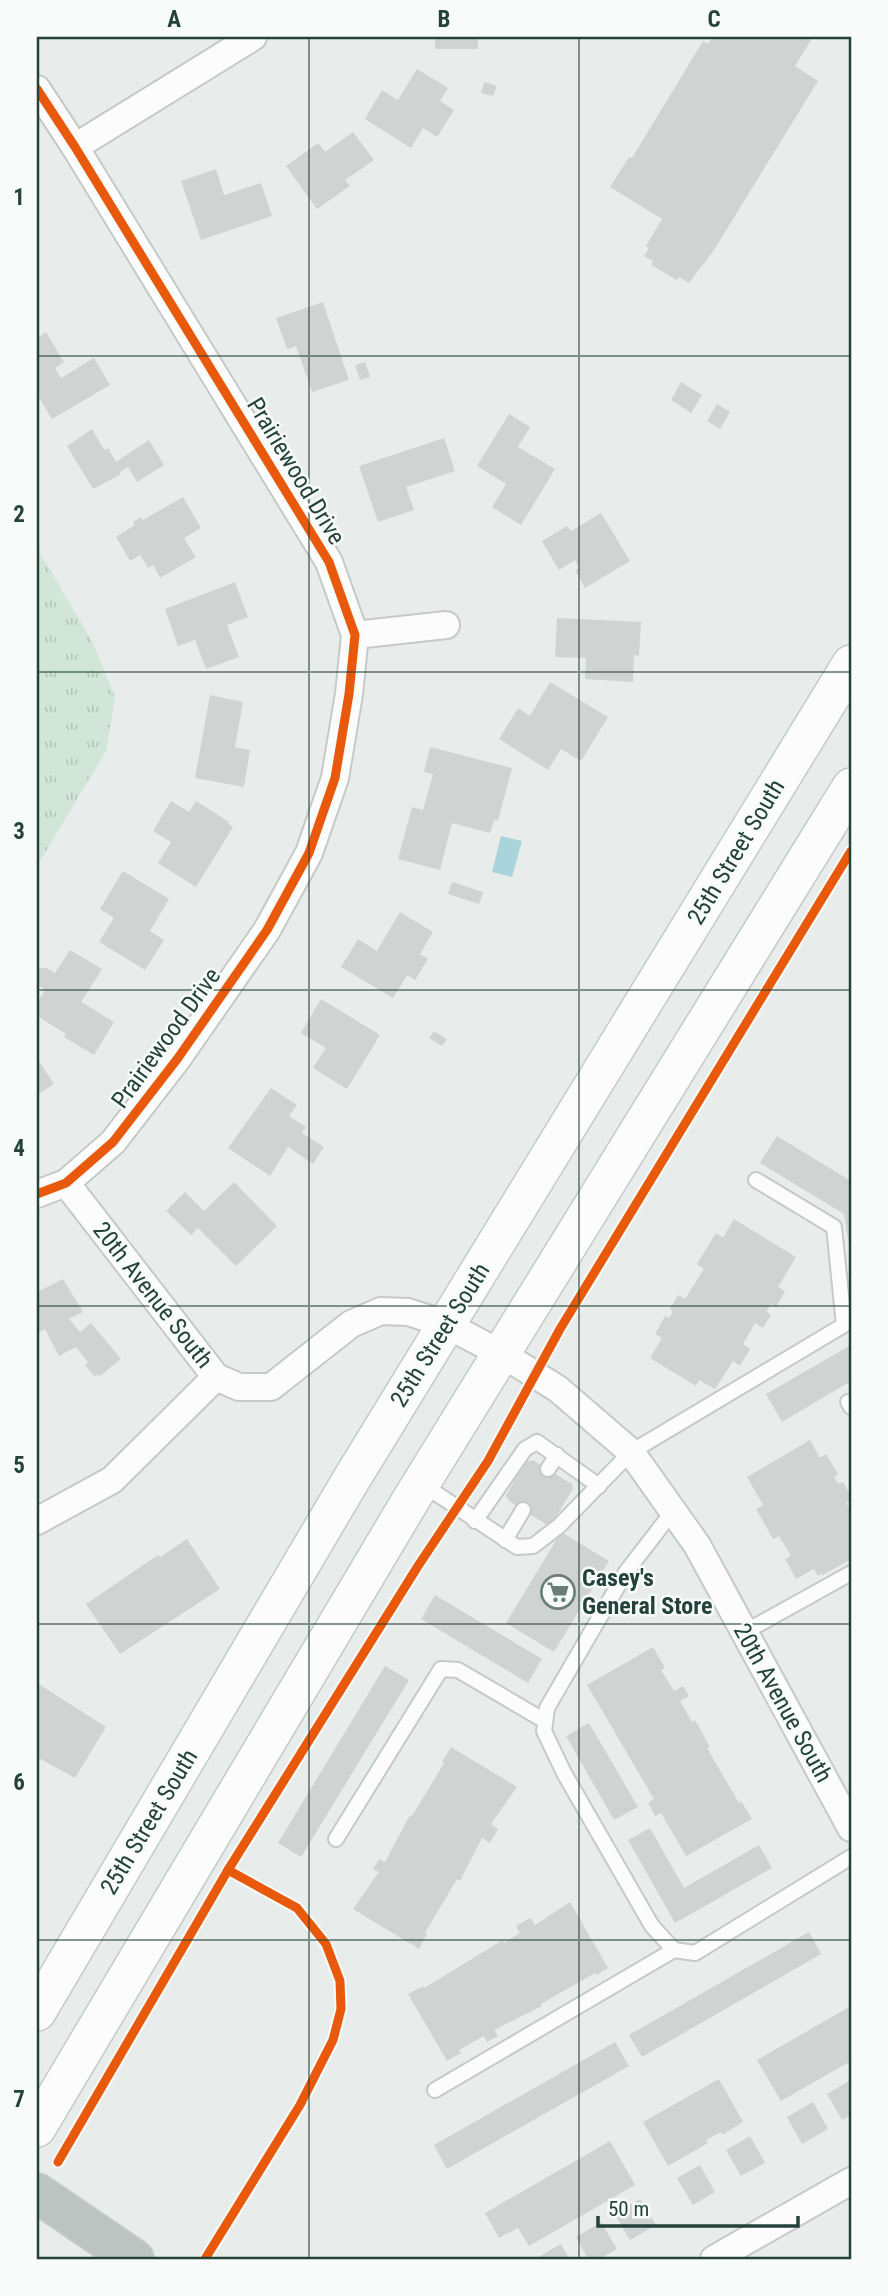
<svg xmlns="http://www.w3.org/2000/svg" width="888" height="2296" font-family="'Roboto Condensed',sans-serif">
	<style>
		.grass { fill: url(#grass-tufts) }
		.water { fill: #a9d4db }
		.building { fill: #cfd4d2 }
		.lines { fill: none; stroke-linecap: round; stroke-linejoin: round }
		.service-casing { stroke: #c5cac8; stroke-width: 18 }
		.minor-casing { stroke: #c5cac8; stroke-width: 30 }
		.secondary-casing { stroke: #c3cbc8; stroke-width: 40 }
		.motorway-casing { stroke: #c3ccc9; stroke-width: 42 }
		.service { stroke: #fcfcfc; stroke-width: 14 }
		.minor { stroke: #fcfcfc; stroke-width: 26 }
		.secondary { stroke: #fcfcfc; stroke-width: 37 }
		.motorway { stroke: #bcc4c2; stroke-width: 38 }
		.cycleway-casing { stroke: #f7fbf9; stroke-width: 13 }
		.cycleway { stroke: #e8590c; stroke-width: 9 }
		.grid { fill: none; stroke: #24423a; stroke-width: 2; stroke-opacity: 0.55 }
		.labels { text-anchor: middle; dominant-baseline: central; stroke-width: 5; stroke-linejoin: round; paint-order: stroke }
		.street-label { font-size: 24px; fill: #24423a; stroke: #f7fbf9 }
		.poi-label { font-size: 24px; font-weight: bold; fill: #24423a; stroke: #f7fbf9; text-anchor: start }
		.neatline { fill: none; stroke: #24423a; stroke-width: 2.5 }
		.grid-label { font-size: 23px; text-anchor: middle; font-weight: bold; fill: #24423a }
	</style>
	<defs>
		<pattern id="grass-tufts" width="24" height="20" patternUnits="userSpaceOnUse" patternTransform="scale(1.75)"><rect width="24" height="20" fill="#d1e6d8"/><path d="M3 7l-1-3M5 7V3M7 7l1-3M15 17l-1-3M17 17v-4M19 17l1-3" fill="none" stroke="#b3c6ba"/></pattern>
	</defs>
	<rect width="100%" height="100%" fill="#e8edeb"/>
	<path class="grass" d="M 37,548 L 91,639 L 115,696 L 106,751 L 37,866 Z"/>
	<path class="water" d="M 501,836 L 522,841 L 512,877 L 492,872 Z"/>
	<g class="building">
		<rect x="435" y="37" width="43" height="12"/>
		<path d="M 712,37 L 805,37 L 811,40 L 795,66 L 818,81 L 714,250 L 689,283 L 679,277 L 677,280 L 651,265 L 653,261 L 644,256 L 649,248 L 646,246 L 662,219 L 610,187 L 629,157 L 632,158 L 703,41 L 708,44 Z"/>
		<path d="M 417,69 L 448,88 L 440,101 L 454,110 L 437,137 L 423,128 L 411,148 L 365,119 L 382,90 L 398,100 Z"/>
		<path d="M 484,82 L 497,86 L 493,96 L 481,93 Z"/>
		<path d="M 353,132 L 374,160 L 345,180 L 350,186 L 317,209 L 286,166 L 318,143 L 325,152 Z"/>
		<path d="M 216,169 L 224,195 L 261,183 L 272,216 L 201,240 L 181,181 Z"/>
		<path d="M 323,302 L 349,380 L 312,392 L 296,346 L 287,349 L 276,318 Z"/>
		<path d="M 46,332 L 64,362 L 55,368 L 61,378 L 94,358 L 110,385 L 52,419 L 37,394 L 37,338 Z"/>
		<path d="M 365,362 L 370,377 L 360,380 L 355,365 Z"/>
		<path d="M 681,382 L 702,395 L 691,413 L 671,400 Z"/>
		<path d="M 717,404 L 730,412 L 720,429 L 707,421 Z"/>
		<path d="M 509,414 L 530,427 L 518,447 L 555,469 L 521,525 L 492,507 L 506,484 L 477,466 Z"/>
		<path d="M 92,429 L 104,450 L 108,448 L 116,462 L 149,440 L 164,465 L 137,482 L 128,467 L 121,471 L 120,475 L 93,489 L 67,446 Z"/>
		<path d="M 444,438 L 455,471 L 406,487 L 414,510 L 378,522 L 359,466 Z"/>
		<path d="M 183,497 L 201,528 L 184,538 L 196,557 L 160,578 L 153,565 L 148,568 L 140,555 L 130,561 L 116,537 L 135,525 L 133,522 L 141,517 L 143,520 Z"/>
		<path d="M 601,513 L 630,561 L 585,588 L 575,570 L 579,568 L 575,560 L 559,570 L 542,541 L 567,526 L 571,531 Z"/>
		<path d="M 235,582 L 248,617 L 227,625 L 239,657 L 206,669 L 195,640 L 178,646 L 165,609 Z"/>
		<path d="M 557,618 L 641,622 L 639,656 L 634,655 L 633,682 L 585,679 L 586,658 L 555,657 Z"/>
		<path d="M 550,682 L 608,717 L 581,761 L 561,749 L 548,770 L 499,739 L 518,708 L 530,716 Z"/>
		<path d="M 210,695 L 243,702 L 235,747 L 250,750 L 244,787 L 195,778 Z"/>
		<path d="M 430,747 L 512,768 L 498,821 L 494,820 L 490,833 L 452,823 L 440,870 L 398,859 L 412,807 L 423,810 L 433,774 L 424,772 Z"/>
		<path d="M 171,801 L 189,812 L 196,801 L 229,822 L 228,824 L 233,827 L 196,887 L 158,863 L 171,842 L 153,831 Z"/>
		<path d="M 123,871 L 169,899 L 150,931 L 164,940 L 145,970 L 99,942 L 114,918 L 100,909 Z"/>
		<path d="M 452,882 L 483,892 L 479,904 L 448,894 Z"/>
		<path d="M 400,912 L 433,932 L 420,954 L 428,959 L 415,980 L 407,975 L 393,998 L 341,967 L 358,939 L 377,951 Z"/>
		<path d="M 70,950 L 102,969 L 81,1002 L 114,1022 L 94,1055 L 64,1037 L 66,1034 L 37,1016 L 37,1003 L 45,990 L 37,984 L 37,971 L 38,968 L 47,968 L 55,973 Z"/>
		<path d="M 321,999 L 380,1035 L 347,1089 L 313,1068 L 326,1048 L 301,1033 Z"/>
		<path d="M 434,1031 L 447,1039 L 442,1046 L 429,1038 Z"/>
		<path d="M 37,1058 L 54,1084 L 37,1095 Z"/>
		<path d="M 271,1088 L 297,1105 L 289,1116 L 306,1127 L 302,1133 L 324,1147 L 313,1164 L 288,1147 L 270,1176 L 228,1148 Z"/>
		<path d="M 777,1136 L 851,1181 L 851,1259 L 844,1214 L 760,1163 Z"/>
		<path d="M 234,1182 L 277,1226 L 236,1266 L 198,1228 L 191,1235 L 166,1211 L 185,1192 L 204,1211 Z"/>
		<path d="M 734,1219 L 796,1257 L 778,1287 L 785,1291 L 776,1307 L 771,1304 L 766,1312 L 771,1315 L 763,1328 L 755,1323 L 743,1344 L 750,1349 L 740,1366 L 733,1361 L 715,1389 L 699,1380 L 696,1386 L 650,1358 L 662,1338 L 655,1334 L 665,1316 L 669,1318 L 673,1312 L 670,1309 L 678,1295 L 685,1299 L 704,1269 L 697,1264 L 716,1233 L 723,1238 Z"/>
		<path d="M 63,1279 L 83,1312 L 69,1319 L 80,1332 L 91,1323 L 121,1359 L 100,1376 L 98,1374 L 95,1377 L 85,1365 L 88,1362 L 76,1347 L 59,1356 L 45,1329 L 37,1333 L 37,1292 Z"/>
		<path d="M 851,1345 L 851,1381 L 782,1422 L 766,1394 Z"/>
		<path d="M 810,1440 L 820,1458 L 826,1454 L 838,1474 L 834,1477 L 838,1484 L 843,1482 L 851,1497 L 851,1500 L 846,1503 L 851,1511 L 851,1559 L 823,1575 L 822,1573 L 818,1576 L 814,1569 L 796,1579 L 785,1559 L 791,1556 L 779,1536 L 773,1539 L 756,1509 L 763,1505 L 747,1477 Z"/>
		<path d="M 533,1460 L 572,1484 L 573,1489 L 552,1523 L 547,1525 L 509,1501 L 506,1495 L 526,1462 Z"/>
		<path d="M 561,1532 L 609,1561 L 554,1652 L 506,1623 Z"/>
		<path d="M 187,1539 L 220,1589 L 120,1654 L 86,1604 L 158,1555 L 160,1557 Z"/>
		<path d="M 435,1595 L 542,1659 L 528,1683 L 421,1619 Z"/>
		<path d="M 653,1647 L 665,1668 L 661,1670 L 674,1691 L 683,1686 L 689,1696 L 680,1701 L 692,1722 L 695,1720 L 710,1747 L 707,1748 L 739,1803 L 741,1801 L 752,1819 L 686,1856 L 661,1813 L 655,1816 L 648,1803 L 654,1799 L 587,1685 Z"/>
		<path d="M 385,1666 L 409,1680 L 301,1857 L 278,1843 Z"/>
		<path d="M 37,1683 L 106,1727 L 75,1778 L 37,1757 Z"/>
		<path d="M 589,1723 L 638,1807 L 614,1820 L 566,1736 Z"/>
		<path d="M 451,1747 L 517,1787 L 491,1824 L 498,1829 L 490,1843 L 482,1838 L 460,1881 L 457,1879 L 425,1933 L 427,1934 L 419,1949 L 353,1909 L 379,1872 L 373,1869 L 379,1859 L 385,1862 L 410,1815 L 412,1816 L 444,1763 L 442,1762 Z"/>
		<path d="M 650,1828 L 684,1888 L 759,1845 L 772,1868 L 675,1923 L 628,1840 Z"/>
		<path d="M 570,1902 L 608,1968 L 596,1975 L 595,1973 L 541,2004 L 542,2006 L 494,2030 L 498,2036 L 487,2042 L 484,2036 L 459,2050 L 461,2053 L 447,2061 L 408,1994 L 423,1986 L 424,1988 L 503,1940 L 504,1943 L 520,1933 L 516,1926 L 530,1918 L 535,1925 Z"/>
		<path d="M 809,1932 L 821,1954 L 642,2057 L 629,2035 Z"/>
		<path d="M 851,2006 L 851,2061 L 781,2101 L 757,2060 Z"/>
		<path d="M 615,2042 L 629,2066 L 447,2169 L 434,2145 Z"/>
		<path d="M 719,2079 L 743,2122 L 722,2135 L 721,2132 L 706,2140 L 708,2143 L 668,2166 L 643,2122 Z"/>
		<path d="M 851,2080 L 851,2115 L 842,2120 L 827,2094 Z"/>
		<path d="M 813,2102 L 828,2129 L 802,2144 L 787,2117 Z"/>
		<path d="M 750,2136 L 765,2163 L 741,2176 L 726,2150 Z"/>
		<path d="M 610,2141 L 635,2185 L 529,2246 L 518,2228 L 499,2238 L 485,2213 Z"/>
		<path d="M 700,2165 L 715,2192 L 693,2205 L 677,2178 Z"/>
		<path d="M 640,2199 L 656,2225 L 630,2240 L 614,2213 Z"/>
		<path d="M 601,2222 L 617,2249 L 599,2259 L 588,2259 L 576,2237 Z"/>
		<path d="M 561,2244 L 569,2259 L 535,2259 Z"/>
	</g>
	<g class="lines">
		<g class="service-casing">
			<g id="service">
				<path d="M 848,1402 L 851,1407"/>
				<path d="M 548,1469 L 557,1455"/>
				<path d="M 422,1484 L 517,1547 L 533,1546 L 559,1526 L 631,1452 L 844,1325 L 834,1227 L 756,1180"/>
				<path d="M 673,1511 L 626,1572 L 547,1708 L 544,1731 L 564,1773 L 652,1926 L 674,1950 L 695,1953 L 851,1857"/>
				<path d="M 475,1521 L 525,1449 L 537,1442 L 599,1486"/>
				<path d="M 505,1540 L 523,1510"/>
				<path d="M 743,1633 L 851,1573"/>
				<path d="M 336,1839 L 441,1669 L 458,1670 L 545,1721"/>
				<path d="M 435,2090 L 674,1950"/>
			</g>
		</g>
		<g class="minor-casing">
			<g id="minor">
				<path d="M 37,89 L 75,147 L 329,562 L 355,635 L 349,694 L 335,778 L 309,853 L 267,930 L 178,1058 L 113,1142 L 66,1183 L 37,1194"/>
				<path d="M 75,147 L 253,37"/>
				<path d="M 355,635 L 446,625"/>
				<path d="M 66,1183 L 216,1377 L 239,1387 L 271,1387 L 351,1324 L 381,1311 L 408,1312 L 445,1324 L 502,1354 L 558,1389 L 631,1452 L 697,1545 L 851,1828"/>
				<path d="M 37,1521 L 112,1480 L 216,1377"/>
				<path d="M 714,2259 L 851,2181"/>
			</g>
		</g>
		<g class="secondary-casing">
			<g id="secondary">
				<path d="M 37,2012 L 351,1480 L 851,664"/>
				<path d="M 37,2128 L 412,1498 L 851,787"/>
			</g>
		</g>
		<g class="motorway-casing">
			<path id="motorway" d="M 37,2193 L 134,2259"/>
		</g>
		<use href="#service" class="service"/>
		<use href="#minor" class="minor"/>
		<use href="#secondary" class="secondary"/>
		<use href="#motorway" class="motorway"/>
		<g class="cycleway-casing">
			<g id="cycleway">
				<path d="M 37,89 L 75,147 L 329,562 L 355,635 L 349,694 L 335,778 L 309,853 L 267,930 L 178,1058 L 113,1142 L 66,1183 L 37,1194"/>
				<path d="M 58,2162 L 228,1870 L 418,1566 L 488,1461 L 560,1329 L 851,851"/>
				<path d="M 205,2259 L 300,2105 L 333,2040 L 341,2009 L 340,1981 L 326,1944 L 297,1908 L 228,1870"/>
			</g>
		</g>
		<use href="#cycleway" class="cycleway"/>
	</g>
	<path class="grid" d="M 309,37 L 309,2259M 579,37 L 579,2259M 37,356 L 851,356M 37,672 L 851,672M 37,990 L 851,990M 37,1306 L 851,1306M 37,1624 L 851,1624M 37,1940 L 851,1940"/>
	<defs>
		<g id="supermarket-ring" transform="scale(1.75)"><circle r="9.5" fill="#f7fbf9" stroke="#697e78" stroke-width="1.5"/><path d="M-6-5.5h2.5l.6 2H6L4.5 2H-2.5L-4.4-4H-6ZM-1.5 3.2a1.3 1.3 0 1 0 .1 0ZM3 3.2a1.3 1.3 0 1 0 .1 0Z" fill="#697e78"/></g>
	</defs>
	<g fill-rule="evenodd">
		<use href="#supermarket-ring" x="558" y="1592"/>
	</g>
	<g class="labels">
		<g class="street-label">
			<text transform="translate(296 471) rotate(59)">Prairiewood Drive</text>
			<text transform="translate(736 852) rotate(-59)">25th Street South</text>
			<text transform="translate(166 1038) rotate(-54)">Prairiewood Drive</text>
			<text transform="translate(153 1295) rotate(52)">20th Avenue South</text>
			<text transform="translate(440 1335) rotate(-58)">25th Street South</text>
			<text transform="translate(783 1703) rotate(61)">20th Avenue South</text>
			<text transform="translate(149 1822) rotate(-59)">25th Street South</text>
		</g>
		<g class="poi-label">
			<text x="582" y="1578">Casey's<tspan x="582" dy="28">General Store</tspan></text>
		</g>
	</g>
	<rect width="888" height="2296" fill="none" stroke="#f7fbf9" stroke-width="77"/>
	<path d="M598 2216v10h200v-10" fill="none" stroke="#24423a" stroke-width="3.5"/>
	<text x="608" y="2216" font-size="21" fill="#24423a" stroke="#f7fbf9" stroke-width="5" paint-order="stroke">50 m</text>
	<rect x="38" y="38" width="812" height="2220" class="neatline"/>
	<g class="grid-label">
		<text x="174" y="27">A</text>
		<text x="444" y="27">B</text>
		<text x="714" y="27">C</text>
		<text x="19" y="205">1</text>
		<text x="19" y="522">2</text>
		<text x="19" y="839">3</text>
		<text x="19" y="1156">4</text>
		<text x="19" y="1473">5</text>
		<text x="19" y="1790">6</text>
		<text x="19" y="2107">7</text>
	</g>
</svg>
